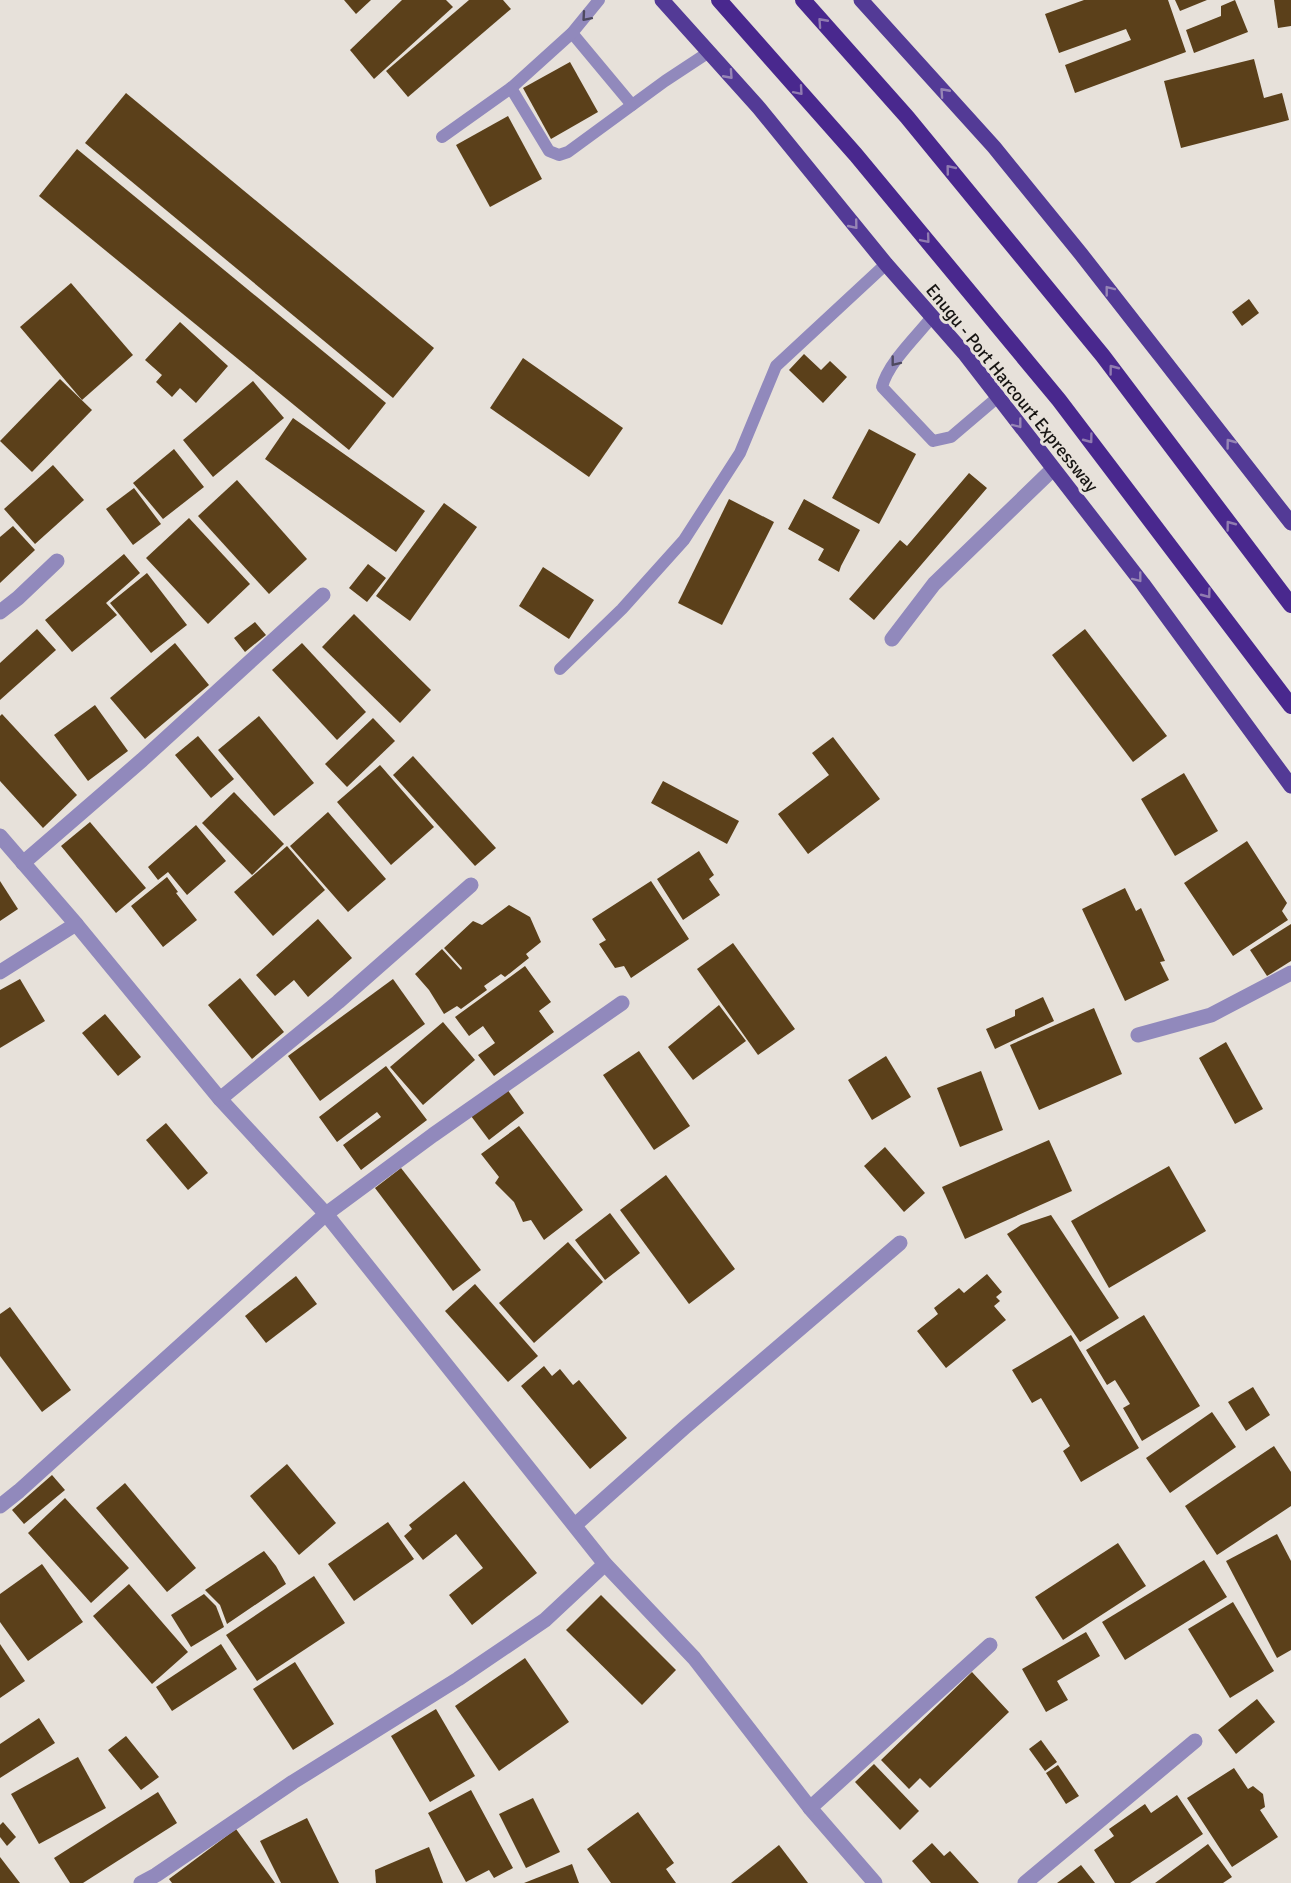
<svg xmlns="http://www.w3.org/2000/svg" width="1291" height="1883" font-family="Signika,sans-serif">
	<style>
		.building { fill: #5b401a }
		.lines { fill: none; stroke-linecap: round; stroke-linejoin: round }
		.service { stroke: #9189bc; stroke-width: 12 }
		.minor { stroke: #9189bc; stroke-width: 15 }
		.primary { stroke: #533a96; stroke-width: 15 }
		.trunk { stroke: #49288e; stroke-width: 16 }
		.oneway { stroke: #4e495f }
		.oneway2 { stroke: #907bb0 }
		.oneway3 { stroke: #9685b5 }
		.labels { text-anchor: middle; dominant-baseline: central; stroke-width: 6; stroke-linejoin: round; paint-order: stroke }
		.street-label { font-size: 18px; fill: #171513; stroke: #e7e1da }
	</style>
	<rect width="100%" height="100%" fill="#e7e1da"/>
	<g class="building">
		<path d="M 344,0 L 371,0 L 356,14 Z"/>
		<path d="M 402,0 L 446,0 L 453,7 L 374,79 L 350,50 Z"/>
		<path d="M 469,0 L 503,0 L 511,9 L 408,97 L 386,71 Z"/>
		<path d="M 1084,0 L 1168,0 L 1186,52 L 1075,93 L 1065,65 L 1131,40 L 1126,29 L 1059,53 L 1045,14 Z"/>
		<path d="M 1175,0 L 1207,0 L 1180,11 Z"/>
		<path d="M 1235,0 L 1248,32 L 1194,53 L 1186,30 L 1221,16 L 1221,6 Z"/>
		<path d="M 1274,0 L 1291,0 L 1291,26 L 1278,28 Z"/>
		<path d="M 1254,59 L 1264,98 L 1282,93 L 1289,120 L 1181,148 L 1164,81 Z"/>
		<path d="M 570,62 L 598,112 L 551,139 L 523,88 Z"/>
		<path d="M 126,93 L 434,348 L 393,398 L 85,143 Z"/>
		<path d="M 508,116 L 542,179 L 490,207 L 456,145 Z"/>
		<path d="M 77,149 L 386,403 L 349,450 L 39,196 Z"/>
		<path d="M 71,283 L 133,355 L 82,400 L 20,327 Z"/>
		<path d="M 1249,299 L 1259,313 L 1242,326 L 1232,312 Z"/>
		<path d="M 180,322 L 228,366 L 196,403 L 180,388 L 172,397 L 156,382 L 162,375 L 145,360 Z"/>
		<path d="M 804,354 L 821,370 L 830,361 L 847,377 L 823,403 L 789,370 Z"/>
		<path d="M 523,358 L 623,428 L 589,477 L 490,408 Z"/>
		<path d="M 60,379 L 92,410 L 32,472 L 0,441 Z"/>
		<path d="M 253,381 L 284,418 L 213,477 L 183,440 Z"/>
		<path d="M 293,418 L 425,511 L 396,552 L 265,459 Z"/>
		<path d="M 869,429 L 916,454 L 879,524 L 832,498 Z"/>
		<path d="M 174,449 L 204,487 L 163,519 L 133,483 Z"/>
		<path d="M 53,465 L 84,500 L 35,544 L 4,509 Z"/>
		<path d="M 969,473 L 987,488 L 874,620 L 849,599 L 900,540 L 907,546 Z"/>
		<path d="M 237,480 L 307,559 L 269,594 L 198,516 Z"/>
		<path d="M 134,488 L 161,524 L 133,545 L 106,509 Z"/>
		<path d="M 729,499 L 774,522 L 722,625 L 678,603 Z"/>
		<path d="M 804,499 L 860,530 L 841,566 L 839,572 L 818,560 L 824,549 L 788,529 Z"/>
		<path d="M 444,503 L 477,527 L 410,621 L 376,596 Z"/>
		<path d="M 189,518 L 250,584 L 208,624 L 146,558 Z"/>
		<path d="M 13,526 L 35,550 L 0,583 L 0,537 Z"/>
		<path d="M 124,554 L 140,573 L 106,603 L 117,615 L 72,652 L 45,620 Z"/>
		<path d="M 368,564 L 386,578 L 367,602 L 349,588 Z"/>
		<path d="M 543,567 L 594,600 L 569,639 L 519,606 Z"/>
		<path d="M 147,573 L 187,625 L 151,653 L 110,603 Z"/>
		<path d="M 354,614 L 431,690 L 400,723 L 322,647 Z"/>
		<path d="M 255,622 L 266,635 L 245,652 L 234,638 Z"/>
		<path d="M 37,629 L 56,650 L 0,700 L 0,663 Z"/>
		<path d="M 1085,629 L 1167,736 L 1133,762 L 1052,655 Z"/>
		<path d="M 175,643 L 209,685 L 145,739 L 110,698 Z"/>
		<path d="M 302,643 L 366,712 L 337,740 L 272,670 Z"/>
		<path d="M 95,705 L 128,751 L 88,781 L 54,735 Z"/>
		<path d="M 2,714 L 77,795 L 43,828 L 0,781 L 0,716 Z"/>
		<path d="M 259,716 L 314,783 L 274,816 L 218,750 Z"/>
		<path d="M 373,718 L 395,741 L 347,787 L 325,764 Z"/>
		<path d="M 198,736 L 234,779 L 211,798 L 175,755 Z"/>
		<path d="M 833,737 L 880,799 L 808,854 L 778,814 L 829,775 L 812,753 Z"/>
		<path d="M 413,756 L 496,848 L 475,866 L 393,775 Z"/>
		<path d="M 380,765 L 434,827 L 391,865 L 337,802 Z"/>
		<path d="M 1184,773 L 1218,831 L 1175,856 L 1141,799 Z"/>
		<path d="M 663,781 L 739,821 L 727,844 L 651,803 Z"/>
		<path d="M 234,792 L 284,844 L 252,875 L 202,823 Z"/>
		<path d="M 328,812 L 386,879 L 348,912 L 290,846 Z"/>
		<path d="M 90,822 L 146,888 L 116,913 L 61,846 Z"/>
		<path d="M 196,825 L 226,861 L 187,895 L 168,872 L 158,880 L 148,867 Z"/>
		<path d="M 1247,841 L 1287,903 L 1282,911 L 1288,920 L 1233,956 L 1184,883 Z"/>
		<path d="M 287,846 L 325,890 L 273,936 L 234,892 Z"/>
		<path d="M 699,851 L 714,875 L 709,879 L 720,895 L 683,920 L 657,879 Z"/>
		<path d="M 167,877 L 178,892 L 176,893 L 197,920 L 163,947 L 131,906 Z"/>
		<path d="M 0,881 L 18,909 L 0,921 Z"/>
		<path d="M 651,881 L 689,939 L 631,978 L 624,966 L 615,968 L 599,944 L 606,940 L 592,919 Z"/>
		<path d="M 1125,888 L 1136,911 L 1141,908 L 1165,961 L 1160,962 L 1169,980 L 1125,1001 L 1082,909 Z"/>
		<path d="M 509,905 L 530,917 L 541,942 L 526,954 L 529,958 L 505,977 L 501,974 L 484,986 L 487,990 L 461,1009 L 457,1006 L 444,1014 L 429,990 L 415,974 L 442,949 L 461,970 L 462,968 L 444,948 L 473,921 L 482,925 Z"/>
		<path d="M 318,919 L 352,958 L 308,997 L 294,980 L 275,996 L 256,975 Z"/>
		<path d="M 1291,924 L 1291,961 L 1267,976 L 1250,950 Z"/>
		<path d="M 733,943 L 795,1029 L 758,1055 L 697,969 Z"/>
		<path d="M 525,966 L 551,1002 L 539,1011 L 554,1032 L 494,1076 L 478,1055 L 495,1043 L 483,1026 L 469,1036 L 455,1017 Z"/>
		<path d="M 240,978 L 284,1032 L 252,1059 L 208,1005 Z"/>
		<path d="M 20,979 L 45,1021 L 0,1048 L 0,990 Z"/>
		<path d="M 393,979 L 425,1024 L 320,1101 L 288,1056 Z"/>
		<path d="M 1043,997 L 1054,1021 L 995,1049 L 986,1029 L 1015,1016 L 1015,1010 Z"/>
		<path d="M 719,1005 L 746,1041 L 693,1080 L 668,1047 Z"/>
		<path d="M 1094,1008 L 1122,1074 L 1039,1110 L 1010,1045 Z"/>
		<path d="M 105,1014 L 141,1057 L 118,1076 L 82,1033 Z"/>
		<path d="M 443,1022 L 475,1060 L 423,1105 L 390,1067 Z"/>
		<path d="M 1226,1042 L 1263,1109 L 1235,1124 L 1199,1058 Z"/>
		<path d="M 639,1051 L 690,1126 L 654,1150 L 603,1075 Z"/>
		<path d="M 886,1056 L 911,1097 L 872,1120 L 848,1080 Z"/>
		<path d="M 386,1066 L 427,1120 L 361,1170 L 343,1145 L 381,1117 L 377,1112 L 337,1142 L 319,1117 Z"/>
		<path d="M 981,1071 L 1003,1130 L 960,1147 L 937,1088 Z"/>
		<path d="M 507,1089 L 524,1113 L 489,1140 L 471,1116 Z"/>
		<path d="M 166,1123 L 208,1173 L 188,1190 L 146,1140 Z"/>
		<path d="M 519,1126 L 583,1210 L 544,1240 L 531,1220 L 523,1222 L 514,1202 L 495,1183 L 499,1177 L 481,1154 Z"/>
		<path d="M 1049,1140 L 1072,1191 L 965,1239 L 942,1187 Z"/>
		<path d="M 885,1147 L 925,1193 L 904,1212 L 864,1166 Z"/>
		<path d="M 1169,1166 L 1206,1231 L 1109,1288 L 1071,1221 Z"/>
		<path d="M 401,1168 L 481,1270 L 453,1291 L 375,1188 Z"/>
		<path d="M 666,1175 L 735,1269 L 689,1304 L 620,1210 Z"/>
		<path d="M 610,1213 L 640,1253 L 605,1280 L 575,1240 Z"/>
		<path d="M 1051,1215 L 1119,1318 L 1080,1342 L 1007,1234 L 1021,1225 Z"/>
		<path d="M 568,1242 L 603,1282 L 534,1343 L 499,1303 Z"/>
		<path d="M 987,1274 L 1002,1292 L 996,1297 L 1000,1301 L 994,1306 L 1006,1320 L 946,1368 L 917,1331 L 938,1314 L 934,1308 L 959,1288 L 964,1293 Z"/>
		<path d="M 296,1276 L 317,1304 L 266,1343 L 245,1316 Z"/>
		<path d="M 475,1284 L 538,1356 L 508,1382 L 445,1311 Z"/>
		<path d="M 10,1307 L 71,1390 L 42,1412 L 0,1356 L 0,1314 Z"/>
		<path d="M 1144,1315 L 1200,1406 L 1142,1441 L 1123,1408 L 1130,1404 L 1115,1380 L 1107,1385 L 1086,1350 Z"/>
		<path d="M 1071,1335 L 1139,1448 L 1081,1482 L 1063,1451 L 1070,1446 L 1041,1398 L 1032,1403 L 1012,1370 Z"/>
		<path d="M 544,1366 L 552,1376 L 560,1369 L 573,1385 L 579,1380 L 627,1438 L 590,1469 L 521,1386 Z"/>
		<path d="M 1253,1387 L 1270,1415 L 1246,1431 L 1228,1402 Z"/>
		<path d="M 1212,1412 L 1236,1447 L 1170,1493 L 1146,1458 Z"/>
		<path d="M 1274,1446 L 1291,1472 L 1291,1506 L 1217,1555 L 1185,1506 Z"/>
		<path d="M 287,1464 L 336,1523 L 299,1555 L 250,1496 Z"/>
		<path d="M 52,1475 L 65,1490 L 24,1524 L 12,1510 Z"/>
		<path d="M 464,1481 L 537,1573 L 472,1625 L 449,1595 L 483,1568 L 456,1534 L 423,1560 L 404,1536 L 412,1529 L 409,1525 Z"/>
		<path d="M 125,1483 L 196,1568 L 167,1592 L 96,1508 Z"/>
		<path d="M 65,1498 L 129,1568 L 91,1603 L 28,1533 Z"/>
		<path d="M 388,1522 L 414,1559 L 354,1601 L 328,1564 Z"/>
		<path d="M 1277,1534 L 1291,1561 L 1291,1650 L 1277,1658 L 1226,1561 Z"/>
		<path d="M 1118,1543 L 1146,1586 L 1063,1640 L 1035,1597 Z"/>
		<path d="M 264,1551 L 276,1566 L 286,1584 L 227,1624 L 220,1605 L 205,1590 Z"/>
		<path d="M 1204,1560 L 1227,1597 L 1125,1660 L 1102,1622 Z"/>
		<path d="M 42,1564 L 83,1622 L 28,1661 L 0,1622 L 0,1594 Z"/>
		<path d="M 314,1576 L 345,1623 L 257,1681 L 226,1635 Z"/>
		<path d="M 129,1584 L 188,1652 L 152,1684 L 93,1616 Z"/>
		<path d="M 204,1594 L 216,1606 L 224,1627 L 191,1647 L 171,1615 Z"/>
		<path d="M 601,1595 L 676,1670 L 642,1705 L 566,1630 Z"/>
		<path d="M 1233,1602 L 1274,1671 L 1230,1698 L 1188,1629 Z"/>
		<path d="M 1086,1632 L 1100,1656 L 1057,1681 L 1068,1700 L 1046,1712 L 1022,1669 Z"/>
		<path d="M 0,1644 L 25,1681 L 0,1698 Z"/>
		<path d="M 221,1644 L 237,1669 L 172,1711 L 156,1687 Z"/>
		<path d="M 525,1658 L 569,1722 L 499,1771 L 455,1706 Z"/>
		<path d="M 295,1662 L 334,1724 L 293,1750 L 253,1689 Z"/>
		<path d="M 972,1672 L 1009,1712 L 930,1788 L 920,1778 L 909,1789 L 881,1760 Z"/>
		<path d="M 1257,1699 L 1275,1722 L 1236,1754 L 1218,1730 Z"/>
		<path d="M 436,1709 L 475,1776 L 430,1802 L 391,1736 Z"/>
		<path d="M 39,1718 L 55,1743 L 0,1778 L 0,1744 Z"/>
		<path d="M 126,1736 L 159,1777 L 141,1790 L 108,1750 Z"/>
		<path d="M 1041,1740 L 1057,1762 L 1045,1771 L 1029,1749 Z"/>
		<path d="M 78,1757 L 106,1808 L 39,1844 L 11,1794 Z"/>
		<path d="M 874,1764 L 919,1811 L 900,1830 L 855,1782 Z"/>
		<path d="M 1058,1765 L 1079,1796 L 1066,1804 L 1046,1773 Z"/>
		<path d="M 1234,1768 L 1248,1789 L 1253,1786 L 1263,1794 L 1265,1807 L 1260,1810 L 1278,1837 L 1232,1867 L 1187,1798 Z"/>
		<path d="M 471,1790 L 513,1868 L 494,1878 L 489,1870 L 466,1882 L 428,1813 Z"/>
		<path d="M 158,1792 L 177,1823 L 83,1883 L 70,1883 L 54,1858 Z"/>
		<path d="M 1177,1795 L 1203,1834 L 1130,1883 L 1115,1883 L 1094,1850 L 1114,1836 L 1109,1829 L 1145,1804 L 1151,1813 Z"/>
		<path d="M 533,1798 L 560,1852 L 526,1868 L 499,1814 Z"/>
		<path d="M 638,1812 L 674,1863 L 666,1869 L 676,1883 L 611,1883 L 587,1849 Z"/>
		<path d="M 307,1818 L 339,1883 L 281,1883 L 260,1841 Z"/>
		<path d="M 3,1822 L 16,1837 L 7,1846 L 0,1837 L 0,1825 Z"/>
		<path d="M 236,1829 L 275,1883 L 172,1883 L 169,1879 Z"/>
		<path d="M 932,1843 L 944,1856 L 950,1851 L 979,1883 L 931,1883 L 912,1861 Z"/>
		<path d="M 1208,1844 L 1232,1877 L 1223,1883 L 1155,1883 Z"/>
		<path d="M 779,1845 L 808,1883 L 731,1883 Z"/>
		<path d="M 429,1847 L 443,1883 L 376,1883 L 375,1870 Z"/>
		<path d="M 0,1857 L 20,1883 L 0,1883 Z"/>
		<path d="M 572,1864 L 579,1883 L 524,1883 Z"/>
		<path d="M 1081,1865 L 1095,1883 L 1057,1883 Z"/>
	</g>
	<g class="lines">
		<g class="service">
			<path d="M 572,33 L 632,105"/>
			<path d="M 511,88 L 549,151 L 559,155 L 568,152 L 665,81 L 709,52"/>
			<path d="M 442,137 L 511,88 L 572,33 L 599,0"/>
			<path d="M 932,317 C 916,337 888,363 882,387 L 933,441 L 951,437 L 998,397"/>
			<path d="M 560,669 L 622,609 L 684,540 L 740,453 L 776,366 L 886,264"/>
		</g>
		<g class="minor">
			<path d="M 0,612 L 18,598 L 57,561"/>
			<path d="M 892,639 L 934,584 L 1053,469"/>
			<path d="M 0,836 L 76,924 L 220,1099 L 326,1214 L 605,1564 L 694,1658 L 810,1808 L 875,1883"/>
			<path d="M 23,863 L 142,760 L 323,595"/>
			<path d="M 0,972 L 76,924"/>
			<path d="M 1138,1035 L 1211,1015 L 1291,973"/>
			<path d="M 220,1099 L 338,1002 L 471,885"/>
			<path d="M 0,1506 L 19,1491 L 326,1214 L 433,1135 L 622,1003"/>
			<path d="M 575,1525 L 685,1427 L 900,1243"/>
			<path d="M 810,1808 L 990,1645"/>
			<path d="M 141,1883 L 156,1875 L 293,1782 L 458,1679 L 545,1620 L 605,1564"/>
			<path d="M 1025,1883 L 1195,1741"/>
		</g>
		<g class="primary">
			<path d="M 662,0 L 759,108 L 886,264 L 964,353 L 1143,584 L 1291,786"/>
			<path d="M 861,0 L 994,147 L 1081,254 L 1291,523"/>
		</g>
		<g class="trunk">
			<path d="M 719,0 L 856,155 L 1059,400 L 1291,706"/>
			<path d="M 803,0 L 907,117 L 1103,356 L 1291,605"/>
		</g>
	</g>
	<defs><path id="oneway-chevron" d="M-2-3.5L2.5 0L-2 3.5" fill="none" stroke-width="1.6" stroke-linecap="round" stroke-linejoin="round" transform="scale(1.5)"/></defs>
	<g class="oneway">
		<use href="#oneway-chevron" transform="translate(586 17) rotate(131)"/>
		<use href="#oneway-chevron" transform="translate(895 362) rotate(128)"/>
	</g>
	<g class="oneway2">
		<use href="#oneway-chevron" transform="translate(822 22) rotate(-132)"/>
		<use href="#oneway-chevron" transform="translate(799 91) rotate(49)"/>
		<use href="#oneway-chevron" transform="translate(950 169) rotate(-129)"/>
		<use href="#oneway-chevron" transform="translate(926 239) rotate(50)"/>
		<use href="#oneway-chevron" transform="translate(1113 369) rotate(-127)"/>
		<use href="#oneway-chevron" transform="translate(1089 439) rotate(53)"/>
		<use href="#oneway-chevron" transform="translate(1230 525) rotate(-127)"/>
		<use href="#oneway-chevron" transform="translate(1207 594) rotate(53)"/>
	</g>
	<g class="oneway3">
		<use href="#oneway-chevron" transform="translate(729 75) rotate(48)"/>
		<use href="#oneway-chevron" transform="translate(944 92) rotate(-132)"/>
		<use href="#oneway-chevron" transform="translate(854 225) rotate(51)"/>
		<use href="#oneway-chevron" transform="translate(1109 290) rotate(-128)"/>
		<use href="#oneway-chevron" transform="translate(1018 424) rotate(52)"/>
		<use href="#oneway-chevron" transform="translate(1230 443) rotate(-127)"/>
		<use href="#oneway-chevron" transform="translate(1138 578) rotate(52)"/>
	</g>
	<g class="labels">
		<g class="street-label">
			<text transform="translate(1012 388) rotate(51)">Enugu - Port Harcourt Expressway</text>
		</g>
	</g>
</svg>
